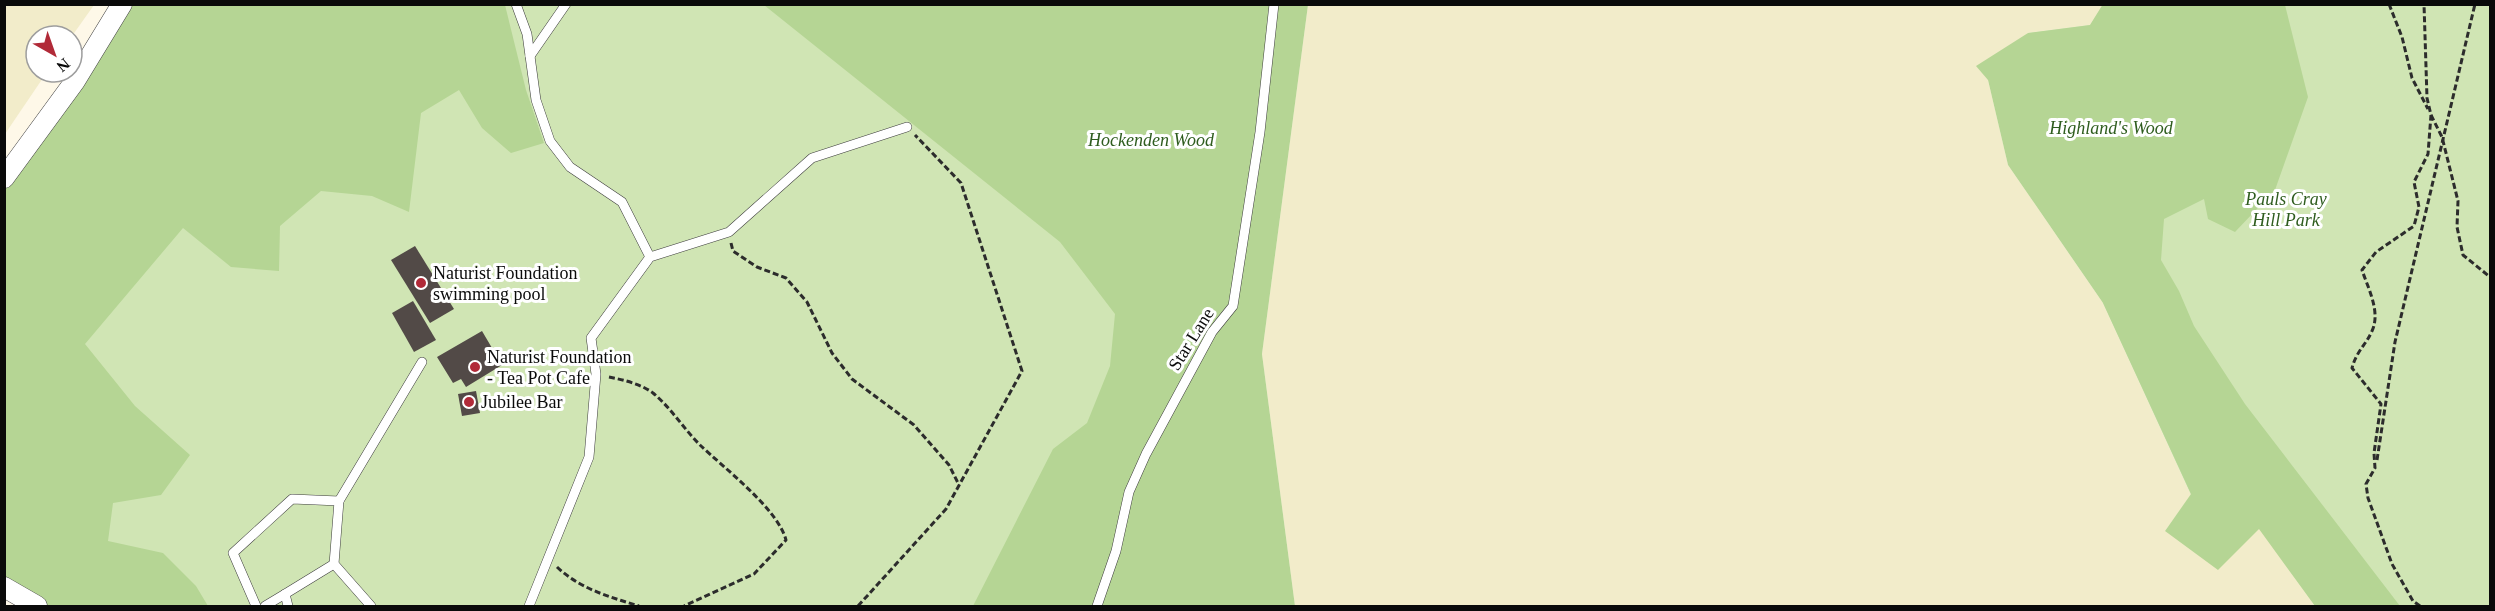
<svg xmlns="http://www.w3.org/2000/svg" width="2495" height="611" font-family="'Times New Roman',serif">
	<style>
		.farmland { fill: #f2ecca }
		.green { fill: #d0e5b4 }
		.forest { fill: #b5d594 }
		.building { fill: #524a47 }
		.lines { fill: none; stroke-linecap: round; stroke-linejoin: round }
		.service-casing { stroke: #3d3d3d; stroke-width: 10 }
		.minor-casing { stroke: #3d3d3d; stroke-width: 21 }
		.path { stroke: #2c2c2c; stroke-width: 3; stroke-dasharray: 6 3; stroke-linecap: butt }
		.service { stroke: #fff; stroke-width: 9 }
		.minor { stroke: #fff; stroke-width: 20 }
		.poi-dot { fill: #b12a38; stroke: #fff; stroke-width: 2 }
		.labels { text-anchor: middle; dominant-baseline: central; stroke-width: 6; stroke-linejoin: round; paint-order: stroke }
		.park-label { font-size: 18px; font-style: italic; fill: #2f5d1f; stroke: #fff }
		.poi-label { font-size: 18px; fill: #0a0a0a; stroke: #fff; text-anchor: start }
		.street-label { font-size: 18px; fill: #0a0a0a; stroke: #fff }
	</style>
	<rect width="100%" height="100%" fill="#fef8e8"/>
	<g class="farmland">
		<path d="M 5,4 L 94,5 L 72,36 L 36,36 L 36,72 L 47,72 L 5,134 Z"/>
		<path d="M 1308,5 L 2103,5 L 2090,25 L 2028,33 L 1988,80 L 2008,165 L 2103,303 L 2191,495 L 2165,531 L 2259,528 L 2315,606 L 1295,606 L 1262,354 Z"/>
	</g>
	<g class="green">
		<path d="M 127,5 L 1296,5 L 1096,606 L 42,606 Z"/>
		<path d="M 2103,5 L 2490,5 L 2490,606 L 2315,606 L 2259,528 L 2191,495 L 2103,303 L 2028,33 L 2090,25 Z"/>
	</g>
	<g class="forest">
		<path d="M 2103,4 L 2285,5 L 2308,97 L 2275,190 L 2235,232 L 2208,219 L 2204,199 L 2164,219 L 2161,260 L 2179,291 L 2194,326 L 2245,404 L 2400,606 L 2315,606 L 2259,529 L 2218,570 L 2165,531 L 2191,494 L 2103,303 L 2008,165 L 1988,80 L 1976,66 L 2028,33 L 2090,25 Z"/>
		<path d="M 124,5 L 505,5 L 526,90 L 544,143 L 511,153 L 482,128 L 459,90 L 421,113 L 409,212 L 372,196 L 321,191 L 280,226 L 279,271 L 231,267 L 183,228 L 85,344 L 135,406 L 190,455 L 161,495 L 113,503 L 108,541 L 163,553 L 196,586 L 208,606 L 46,606 L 5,582 L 5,180 Z"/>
		<path d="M 764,5 L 1308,5 L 1262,354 L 1295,606 L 973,606 L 1053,449 L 1087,423 L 1110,366 L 1115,314 L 1060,242 Z"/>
	</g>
	<g class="building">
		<path d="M 415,246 L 454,309 L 430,323 L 391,260 Z"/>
		<path d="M 413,301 L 436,340 L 414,352 L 392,313 Z"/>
		<path d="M 482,331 L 502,365 L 466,387 L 461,379 L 453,383 L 437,357 Z"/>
		<path d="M 476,391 L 480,413 L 462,416 L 458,394 Z"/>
	</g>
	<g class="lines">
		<g class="service-casing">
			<g id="service">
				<path d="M 516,4 L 527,34 L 536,100 L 550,141 L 570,167 L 622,202 L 650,257"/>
				<path d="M 530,56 L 566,4"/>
				<path d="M 256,606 L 233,553 L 292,499 L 339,501"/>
				<path d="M 265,606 L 285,594"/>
				<path d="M 288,606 L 285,594 L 334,564"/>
				<path d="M 371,606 L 334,564 L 339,501 L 422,362"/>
				<path d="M 529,606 L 589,457 L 596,374 L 591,338 L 650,257 L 729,232 L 812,158 L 907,127"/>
				<path d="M 1097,606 L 1116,551 L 1129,492 L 1146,454 L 1212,332 L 1233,306 L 1260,132 L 1274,4"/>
			</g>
		</g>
		<g class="minor-casing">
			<g id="minor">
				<path d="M 4,178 L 75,81 L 122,4"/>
				<path d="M 4,587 L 37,606"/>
			</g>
		</g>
		<g class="path">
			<path d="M 2389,4 L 2402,37 L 2412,78 L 2428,109"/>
			<path d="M 2431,115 L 2442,137 L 2458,201 L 2457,227 L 2463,255 L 2490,277"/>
			<path d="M 731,243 L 733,251 L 757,267 L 786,278 L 807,302 L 832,353 L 852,379 L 914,425 L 949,465 L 959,485"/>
			<path d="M 609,377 C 624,380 641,384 653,393 C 671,408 684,429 700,445 C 724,468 778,509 786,540 L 754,574 L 684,606"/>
			<path d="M 2377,460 L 2395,342 L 2475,4"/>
			<path d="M 557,567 C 580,589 610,597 639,606"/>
			<path d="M 858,606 L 946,509 L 1022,371 L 961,183 L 915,135"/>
			<path d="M 2420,606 L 2413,601 L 2392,564 L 2368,498 L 2366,484 L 2375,468 L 2374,453 L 2381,404 L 2352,368 C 2357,350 2366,345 2372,331 C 2381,312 2368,288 2362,270 L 2376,252 L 2414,226 L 2419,207 L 2414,182 L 2428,154 L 2431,115 L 2427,98 L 2424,4"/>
		</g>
		<use href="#service" class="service"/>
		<use href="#minor" class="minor"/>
	</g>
	<g class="poi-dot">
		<circle cx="421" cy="283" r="6"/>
		<circle cx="475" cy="367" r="6"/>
		<circle cx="469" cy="402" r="6"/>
	</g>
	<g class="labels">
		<g class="park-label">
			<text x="2111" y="128">Highland's Wood</text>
			<text x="1151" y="140">Hockenden Wood</text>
			<text x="2286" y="199">Pauls Cray<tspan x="2286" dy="21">Hill Park</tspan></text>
		</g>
		<g class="poi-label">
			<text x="433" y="273">Naturist Foundation<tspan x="433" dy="21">swimming pool</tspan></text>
			<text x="487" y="357">Naturist Foundation<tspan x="487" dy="21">- Tea Pot Cafe</tspan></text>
			<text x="481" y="402">Jubilee Bar</text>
		</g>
		<g class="street-label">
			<text transform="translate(1191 339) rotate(-58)">Star Lane</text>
		</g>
	</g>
	<rect width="2495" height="611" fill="none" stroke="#0a0a0a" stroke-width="12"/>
	<g transform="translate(54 54) rotate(140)"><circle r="28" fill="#ffffff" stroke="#9d9d9d" stroke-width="1.5"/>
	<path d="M0-4.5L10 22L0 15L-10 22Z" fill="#b12a38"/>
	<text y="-9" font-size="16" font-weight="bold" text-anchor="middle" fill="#0a0a0a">N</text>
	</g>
</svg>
